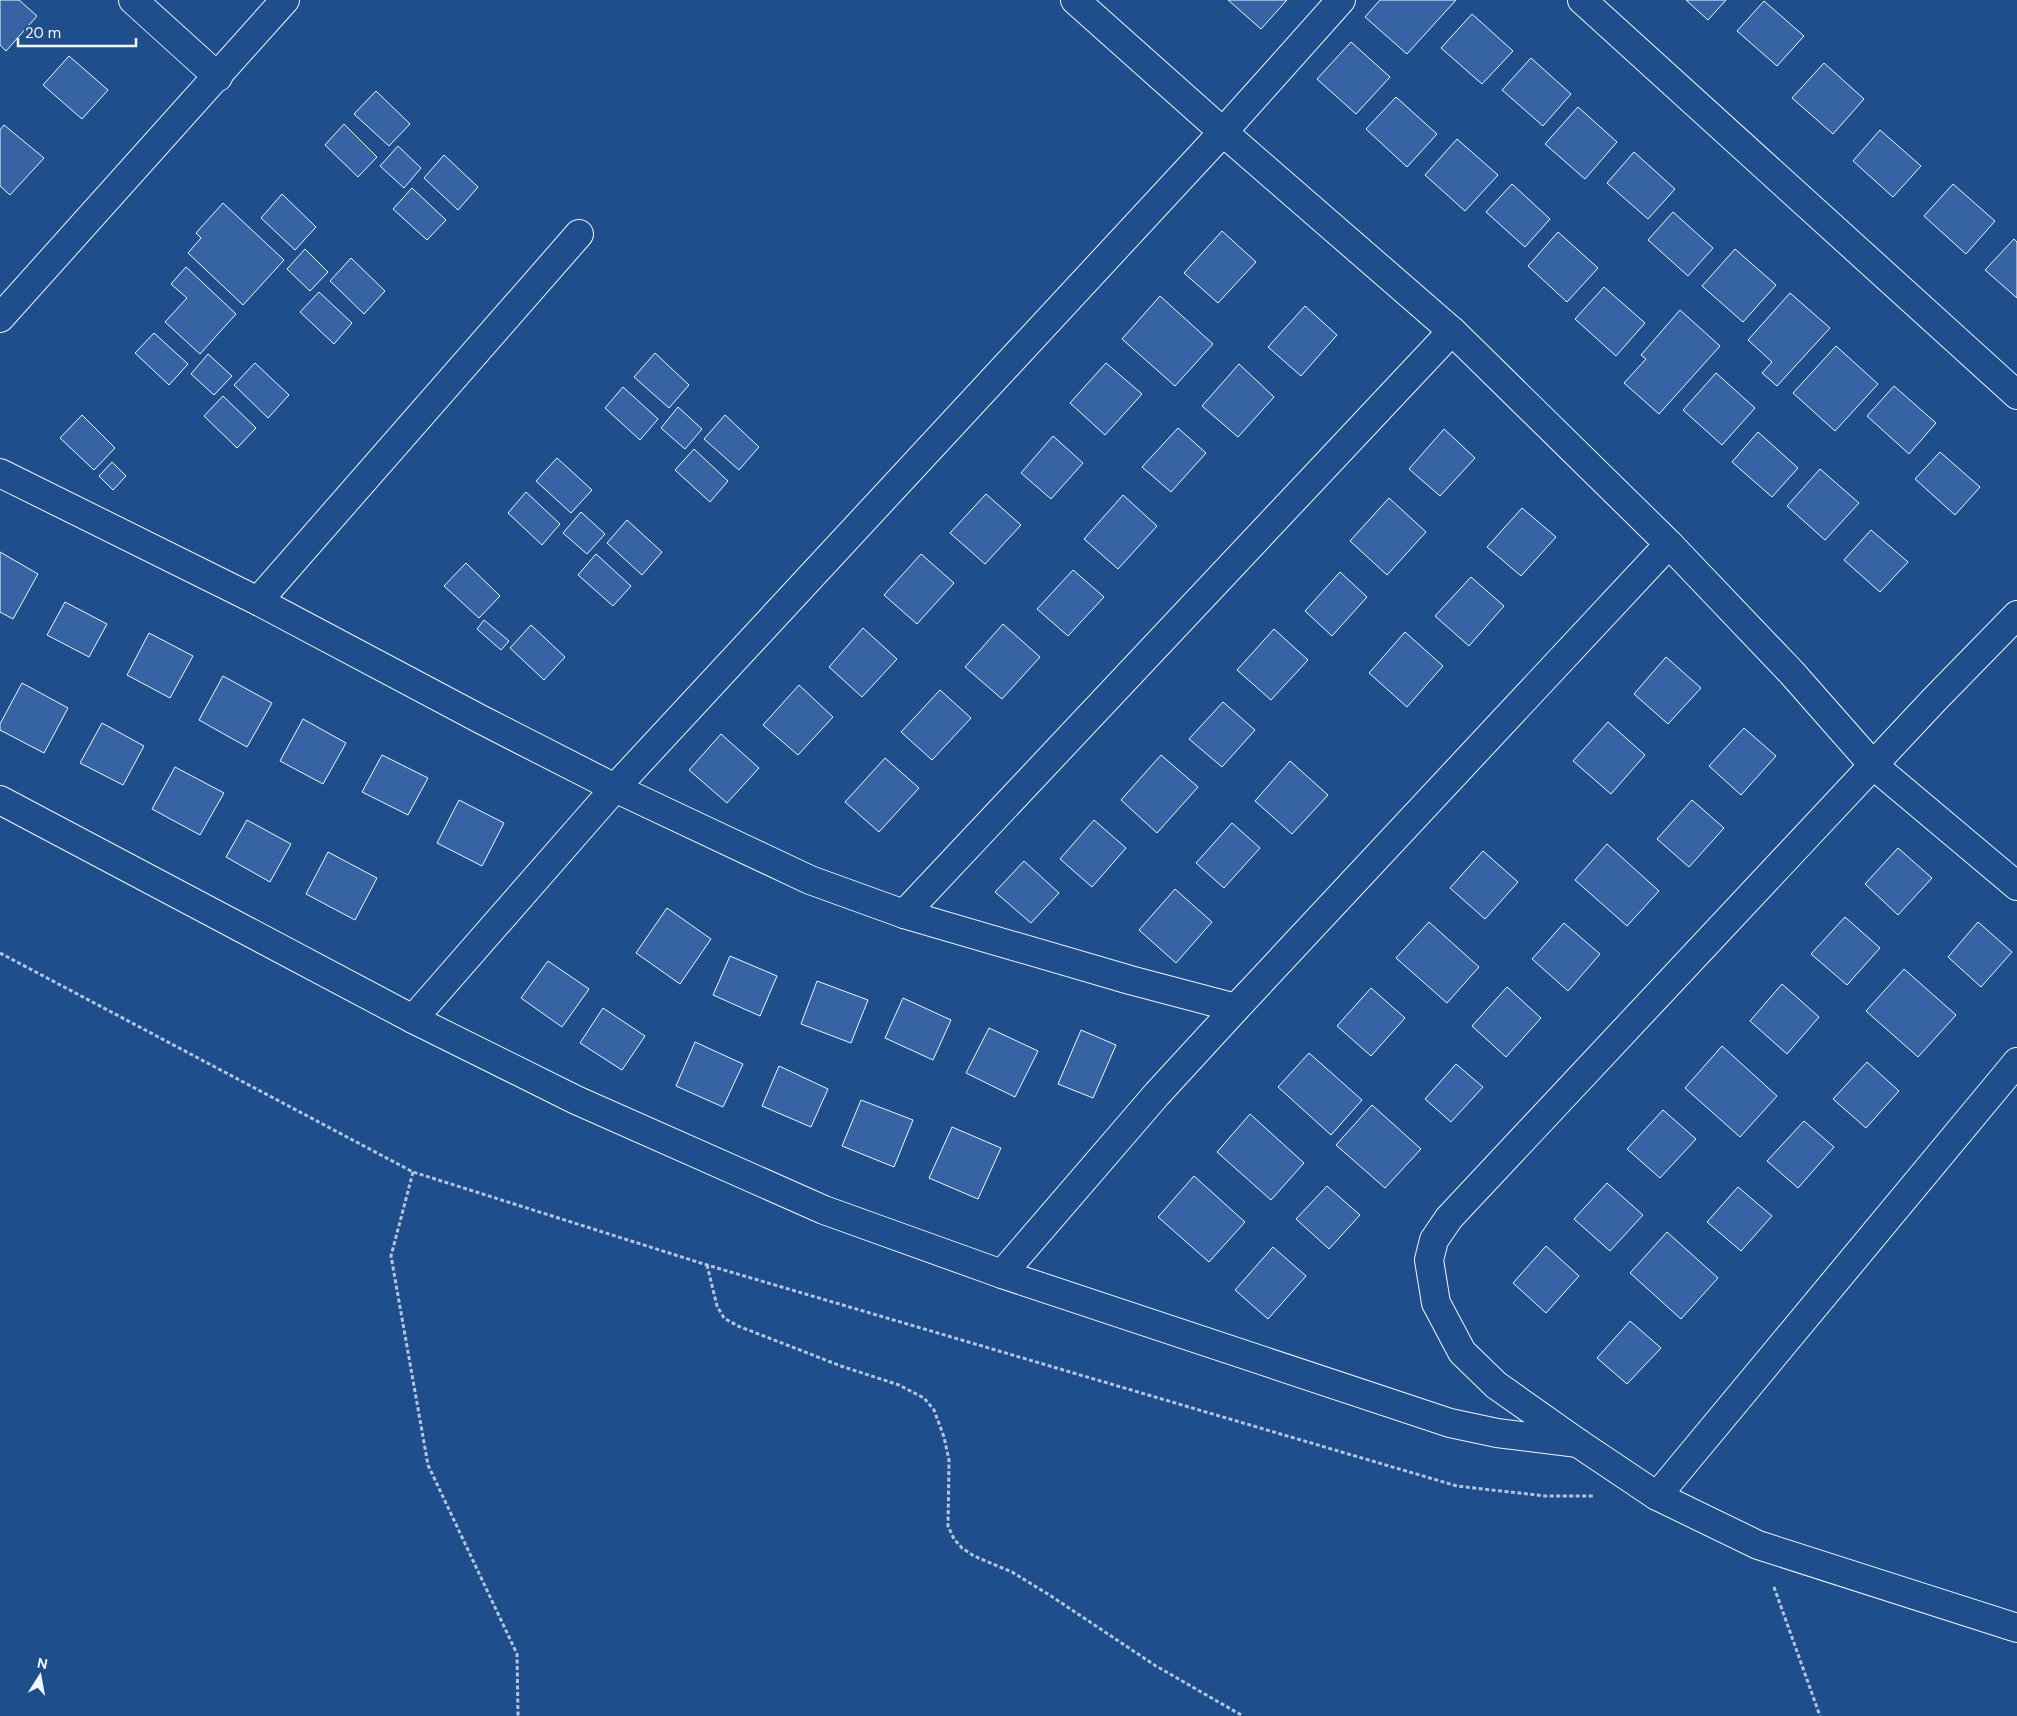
<svg xmlns="http://www.w3.org/2000/svg" width="2017" height="1716" font-family="'DM Sans',sans-serif">
	<style>
		.building { fill: #3563a3; stroke: #f2f6ff }
		.lines { fill: none; stroke-linecap: round; stroke-linejoin: round }
		.minor-casing { stroke: #f2f6ff; stroke-width: 30 }
		.path { stroke: #b3c4dc; stroke-width: 3; stroke-dasharray: 4 2.5; stroke-linecap: butt }
		.minor { stroke: #1f4e8c; stroke-width: 28 }
	</style>
	<rect width="100%" height="100%" fill="#1f4e8c"/>
	<g class="building">
		<path d="M 0,0 L 19,0 L 37,16 L 6,51 L 0,45 Z"/>
		<path d="M 1228,0 L 1287,0 L 1261,29 Z"/>
		<path d="M 1380,0 L 1456,0 L 1407,54 L 1365,17 Z"/>
		<path d="M 1686,0 L 1726,0 L 1708,20 Z"/>
		<path d="M 1764,1 L 1804,36 L 1777,66 L 1737,31 Z"/>
		<path d="M 1472,14 L 1513,51 L 1482,84 L 1441,48 Z"/>
		<path d="M 1351,42 L 1390,77 L 1356,114 L 1317,79 Z"/>
		<path d="M 69,56 L 108,90 L 82,119 L 43,85 Z"/>
		<path d="M 1531,58 L 1571,94 L 1543,126 L 1502,90 Z"/>
		<path d="M 1824,63 L 1864,99 L 1833,134 L 1792,98 Z"/>
		<path d="M 376,91 L 410,124 L 389,146 L 354,114 Z"/>
		<path d="M 1396,97 L 1437,134 L 1407,167 L 1366,129 Z"/>
		<path d="M 1578,107 L 1617,142 L 1585,179 L 1545,144 Z"/>
		<path d="M 344,124 L 377,157 L 358,177 L 325,145 Z"/>
		<path d="M 4,125 L 44,158 L 10,195 L 0,186 L 0,130 Z"/>
		<path d="M 1880,130 L 1921,166 L 1893,197 L 1853,161 Z"/>
		<path d="M 1457,139 L 1498,175 L 1465,211 L 1425,175 Z"/>
		<path d="M 398,146 L 421,168 L 404,188 L 380,166 Z"/>
		<path d="M 1634,152 L 1675,189 L 1648,219 L 1607,183 Z"/>
		<path d="M 444,155 L 478,187 L 458,210 L 424,178 Z"/>
		<path d="M 1512,184 L 1550,219 L 1525,247 L 1486,212 Z"/>
		<path d="M 1953,184 L 1995,221 L 1966,254 L 1924,216 Z"/>
		<path d="M 412,188 L 446,220 L 427,240 L 393,209 Z"/>
		<path d="M 282,194 L 316,227 L 295,250 L 261,218 Z"/>
		<path d="M 223,203 L 284,260 L 243,305 L 188,253 L 201,238 L 196,233 Z"/>
		<path d="M 1673,212 L 1713,248 L 1688,276 L 1648,240 Z"/>
		<path d="M 1222,231 L 1256,262 L 1218,303 L 1184,273 Z"/>
		<path d="M 1558,232 L 1598,268 L 1567,302 L 1528,266 Z"/>
		<path d="M 2014,239 L 2017,242 L 2017,298 L 1985,270 Z"/>
		<path d="M 305,249 L 328,272 L 310,291 L 287,269 Z"/>
		<path d="M 1735,249 L 1776,285 L 1743,322 L 1702,286 Z"/>
		<path d="M 351,258 L 385,291 L 364,314 L 330,281 Z"/>
		<path d="M 186,267 L 236,314 L 200,354 L 165,322 L 187,298 L 171,284 Z"/>
		<path d="M 1604,287 L 1645,323 L 1616,356 L 1575,319 Z"/>
		<path d="M 319,292 L 352,323 L 334,344 L 300,312 Z"/>
		<path d="M 1790,293 L 1830,328 L 1777,386 L 1762,373 L 1772,362 L 1748,340 Z"/>
		<path d="M 1160,296 L 1213,344 L 1175,386 L 1122,339 Z"/>
		<path d="M 1305,306 L 1337,335 L 1301,376 L 1268,347 Z"/>
		<path d="M 1680,310 L 1720,346 L 1659,414 L 1624,383 L 1646,359 L 1641,355 Z"/>
		<path d="M 154,333 L 188,364 L 169,385 L 135,353 Z"/>
		<path d="M 1836,346 L 1878,384 L 1835,431 L 1793,393 Z"/>
		<path d="M 655,353 L 689,385 L 669,408 L 634,377 Z"/>
		<path d="M 208,354 L 232,376 L 214,395 L 191,374 Z"/>
		<path d="M 255,363 L 289,395 L 268,418 L 234,385 Z"/>
		<path d="M 1106,363 L 1142,394 L 1105,435 L 1070,403 Z"/>
		<path d="M 1239,364 L 1274,397 L 1238,437 L 1202,406 Z"/>
		<path d="M 1716,373 L 1755,408 L 1722,445 L 1683,410 Z"/>
		<path d="M 1894,386 L 1936,423 L 1909,454 L 1867,416 Z"/>
		<path d="M 623,387 L 658,419 L 640,440 L 605,408 Z"/>
		<path d="M 223,396 L 256,428 L 237,448 L 204,416 Z"/>
		<path d="M 678,407 L 702,429 L 685,449 L 661,428 Z"/>
		<path d="M 82,415 L 115,448 L 94,470 L 60,438 Z"/>
		<path d="M 725,415 L 759,447 L 739,470 L 704,439 Z"/>
		<path d="M 1178,428 L 1206,453 L 1171,492 L 1142,467 Z"/>
		<path d="M 1444,429 L 1475,458 L 1440,496 L 1409,469 Z"/>
		<path d="M 1758,432 L 1798,468 L 1772,497 L 1732,462 Z"/>
		<path d="M 1053,436 L 1083,463 L 1051,499 L 1021,473 Z"/>
		<path d="M 694,449 L 728,481 L 710,502 L 675,470 Z"/>
		<path d="M 1940,452 L 1980,487 L 1955,515 L 1915,479 Z"/>
		<path d="M 557,458 L 592,490 L 571,513 L 536,481 Z"/>
		<path d="M 112,462 L 126,476 L 113,490 L 99,476 Z"/>
		<path d="M 1820,469 L 1859,503 L 1825,540 L 1787,506 Z"/>
		<path d="M 526,492 L 560,524 L 542,545 L 508,513 Z"/>
		<path d="M 986,494 L 1021,525 L 985,564 L 950,533 Z"/>
		<path d="M 1123,495 L 1157,526 L 1118,569 L 1084,539 Z"/>
		<path d="M 1389,498 L 1426,532 L 1387,575 L 1350,541 Z"/>
		<path d="M 1522,508 L 1556,537 L 1521,576 L 1487,547 Z"/>
		<path d="M 581,512 L 605,534 L 587,554 L 563,533 Z"/>
		<path d="M 627,520 L 662,552 L 642,575 L 607,543 Z"/>
		<path d="M 1871,530 L 1908,562 L 1880,592 L 1844,560 Z"/>
		<path d="M 0,552 L 38,574 L 13,619 L 0,612 Z"/>
		<path d="M 596,554 L 631,586 L 613,606 L 578,575 Z"/>
		<path d="M 921,554 L 954,583 L 917,624 L 884,595 Z"/>
		<path d="M 466,563 L 500,596 L 479,618 L 444,586 Z"/>
		<path d="M 1073,570 L 1104,597 L 1068,636 L 1037,609 Z"/>
		<path d="M 1340,572 L 1367,597 L 1332,636 L 1305,611 Z"/>
		<path d="M 1471,577 L 1504,606 L 1469,646 L 1435,616 Z"/>
		<path d="M 65,602 L 107,624 L 89,657 L 47,635 Z"/>
		<path d="M 484,620 L 509,641 L 501,650 L 477,629 Z"/>
		<path d="M 1003,624 L 1040,657 L 1002,699 L 965,667 Z"/>
		<path d="M 531,625 L 565,657 L 544,680 L 510,648 Z"/>
		<path d="M 863,628 L 897,659 L 862,697 L 829,667 Z"/>
		<path d="M 1274,629 L 1308,660 L 1271,700 L 1237,670 Z"/>
		<path d="M 1405,632 L 1443,666 L 1407,707 L 1369,673 Z"/>
		<path d="M 149,633 L 193,656 L 170,698 L 127,675 Z"/>
		<path d="M 1666,657 L 1701,688 L 1668,724 L 1634,694 Z"/>
		<path d="M 223,676 L 272,703 L 247,747 L 199,720 Z"/>
		<path d="M 22,683 L 68,708 L 44,753 L 0,730 L 0,724 Z"/>
		<path d="M 799,685 L 833,717 L 798,755 L 763,725 Z"/>
		<path d="M 940,690 L 971,718 L 932,760 L 901,732 Z"/>
		<path d="M 1223,702 L 1255,730 L 1222,767 L 1189,739 Z"/>
		<path d="M 303,719 L 346,743 L 323,784 L 280,761 Z"/>
		<path d="M 1608,722 L 1645,755 L 1611,794 L 1573,761 Z"/>
		<path d="M 102,723 L 144,746 L 123,785 L 80,763 Z"/>
		<path d="M 1744,728 L 1776,756 L 1741,795 L 1709,766 Z"/>
		<path d="M 721,734 L 759,768 L 727,803 L 689,770 Z"/>
		<path d="M 382,755 L 428,778 L 408,815 L 362,792 Z"/>
		<path d="M 1161,755 L 1198,787 L 1157,833 L 1121,800 Z"/>
		<path d="M 885,758 L 919,788 L 879,832 L 845,802 Z"/>
		<path d="M 1290,761 L 1328,795 L 1292,834 L 1255,801 Z"/>
		<path d="M 175,767 L 224,793 L 200,835 L 152,809 Z"/>
		<path d="M 459,800 L 504,823 L 482,866 L 437,843 Z"/>
		<path d="M 1692,800 L 1724,828 L 1689,867 L 1657,839 Z"/>
		<path d="M 247,820 L 291,844 L 270,882 L 226,857 Z"/>
		<path d="M 1094,820 L 1126,848 L 1092,887 L 1060,859 Z"/>
		<path d="M 1232,823 L 1260,848 L 1224,888 L 1196,863 Z"/>
		<path d="M 1607,844 L 1659,891 L 1627,926 L 1575,880 Z"/>
		<path d="M 1898,848 L 1932,878 L 1898,915 L 1865,884 Z"/>
		<path d="M 1483,851 L 1518,882 L 1485,919 L 1450,888 Z"/>
		<path d="M 328,852 L 377,878 L 355,920 L 306,894 Z"/>
		<path d="M 1024,861 L 1059,893 L 1031,923 L 995,892 Z"/>
		<path d="M 1175,889 L 1212,922 L 1176,963 L 1139,930 Z"/>
		<path d="M 667,908 L 711,939 L 680,984 L 636,953 Z"/>
		<path d="M 1845,917 L 1880,948 L 1847,985 L 1811,954 Z"/>
		<path d="M 1429,922 L 1479,967 L 1447,1003 L 1396,958 Z"/>
		<path d="M 1978,922 L 2012,952 L 1981,987 L 1948,957 Z"/>
		<path d="M 1564,923 L 1600,954 L 1568,991 L 1532,959 Z"/>
		<path d="M 730,956 L 777,976 L 760,1016 L 713,995 Z"/>
		<path d="M 548,961 L 589,989 L 562,1027 L 521,998 Z"/>
		<path d="M 1904,969 L 1956,1015 L 1918,1057 L 1866,1011 Z"/>
		<path d="M 817,981 L 868,1000 L 851,1043 L 801,1024 Z"/>
		<path d="M 1782,984 L 1819,1017 L 1787,1054 L 1750,1021 Z"/>
		<path d="M 1507,987 L 1541,1018 L 1506,1057 L 1472,1026 Z"/>
		<path d="M 1371,988 L 1405,1018 L 1371,1056 L 1337,1026 Z"/>
		<path d="M 903,998 L 951,1020 L 933,1060 L 885,1038 Z"/>
		<path d="M 603,1008 L 645,1036 L 622,1070 L 580,1043 Z"/>
		<path d="M 989,1028 L 1038,1051 L 1015,1097 L 966,1073 Z"/>
		<path d="M 1081,1030 L 1116,1045 L 1093,1098 L 1058,1084 Z"/>
		<path d="M 695,1042 L 743,1064 L 723,1107 L 676,1086 Z"/>
		<path d="M 1722,1046 L 1777,1096 L 1740,1137 L 1685,1088 Z"/>
		<path d="M 1309,1053 L 1362,1100 L 1331,1135 L 1278,1087 Z"/>
		<path d="M 1867,1062 L 1899,1091 L 1866,1128 L 1833,1099 Z"/>
		<path d="M 1456,1064 L 1483,1087 L 1451,1122 L 1425,1099 Z"/>
		<path d="M 779,1066 L 828,1089 L 811,1127 L 762,1106 Z"/>
		<path d="M 861,1100 L 913,1120 L 894,1167 L 842,1146 Z"/>
		<path d="M 1372,1105 L 1421,1149 L 1385,1188 L 1336,1145 Z"/>
		<path d="M 1663,1110 L 1696,1139 L 1660,1178 L 1627,1149 Z"/>
		<path d="M 1250,1114 L 1304,1163 L 1271,1200 L 1217,1152 Z"/>
		<path d="M 1804,1121 L 1834,1147 L 1798,1188 L 1767,1161 Z"/>
		<path d="M 952,1127 L 1001,1148 L 978,1199 L 929,1178 Z"/>
		<path d="M 1194,1176 L 1245,1222 L 1209,1262 L 1158,1217 Z"/>
		<path d="M 1607,1183 L 1643,1215 L 1610,1251 L 1574,1219 Z"/>
		<path d="M 1327,1186 L 1360,1215 L 1329,1249 L 1296,1219 Z"/>
		<path d="M 1738,1187 L 1772,1216 L 1741,1251 L 1707,1222 Z"/>
		<path d="M 1667,1232 L 1718,1278 L 1681,1319 L 1630,1273 Z"/>
		<path d="M 1546,1246 L 1579,1276 L 1546,1313 L 1513,1283 Z"/>
		<path d="M 1273,1247 L 1306,1276 L 1268,1319 L 1235,1290 Z"/>
		<path d="M 1630,1321 L 1661,1348 L 1627,1384 L 1597,1358 Z"/>
	</g>
	<g class="lines">
		<g class="minor-casing">
			<g id="minor">
				<path d="M 133,0 L 218,77"/>
				<path d="M 1075,0 L 1223,132 L 1452,331 L 1669,544 L 1792,673 L 1873,765 L 2017,886"/>
				<path d="M 1582,0 L 2017,395"/>
				<path d="M 0,318 L 285,0"/>
				<path d="M 0,473 L 258,601 L 482,720 L 615,788 L 810,880 L 904,914 L 1130,980 L 1236,1008"/>
				<path d="M 258,601 L 579,234"/>
				<path d="M 2017,615 L 1935,699 L 1449,1218 L 1434,1240 L 1429,1260 L 1436,1303 L 1462,1352 L 1496,1385 L 1578,1443 L 1657,1496 L 1758,1545 L 2017,1628"/>
				<path d="M 0,800 L 413,1019 L 576,1100 L 824,1210 L 1002,1274 L 1450,1423 L 1497,1433 L 1578,1443"/>
				<path d="M 904,914 L 1452,331"/>
				<path d="M 413,1019 L 615,788 L 1223,132 L 1341,0"/>
				<path d="M 1002,1274 L 1157,1094 L 1236,1008 L 1669,544"/>
				<path d="M 1657,1496 L 2017,1062"/>
			</g>
		</g>
		<g class="path">
			<path d="M 0,953 L 413,1172 L 707,1265 L 1457,1486 L 1545,1496 L 1593,1496"/>
			<path d="M 413,1172 L 391,1256 L 428,1465 L 517,1654 L 518,1716"/>
			<path d="M 707,1265 L 717,1306 L 724,1318 L 738,1326 L 841,1366 L 899,1385 L 924,1398 L 934,1410 L 944,1437 L 949,1460 L 948,1526 L 954,1539 L 962,1548 L 974,1556 L 1012,1572 L 1051,1596 L 1156,1666 L 1243,1716"/>
			<path d="M 1774,1587 L 1820,1716"/>
		</g>
		<use href="#minor" class="minor"/>
	</g>
	<g transform="translate(40 1676) rotate(11)" stroke="#1f4e8c" stroke-width="4" paint-order="stroke">
	<path d="M0-4L9 19L0 12L-9 19Z" fill="#f2f6ff"/>
	<text y="-8" font-size="14" font-weight="bold" text-anchor="middle" fill="#f2f6ff">N</text>
	</g>
	<path d="M18 38v8h118v-8" fill="none" stroke="#f2f6ff" stroke-width="2.5"/>
	<text x="25" y="38" font-size="15" fill="#f2f6ff" stroke="#1f4e8c" stroke-width="4" paint-order="stroke">20 m</text>
</svg>
